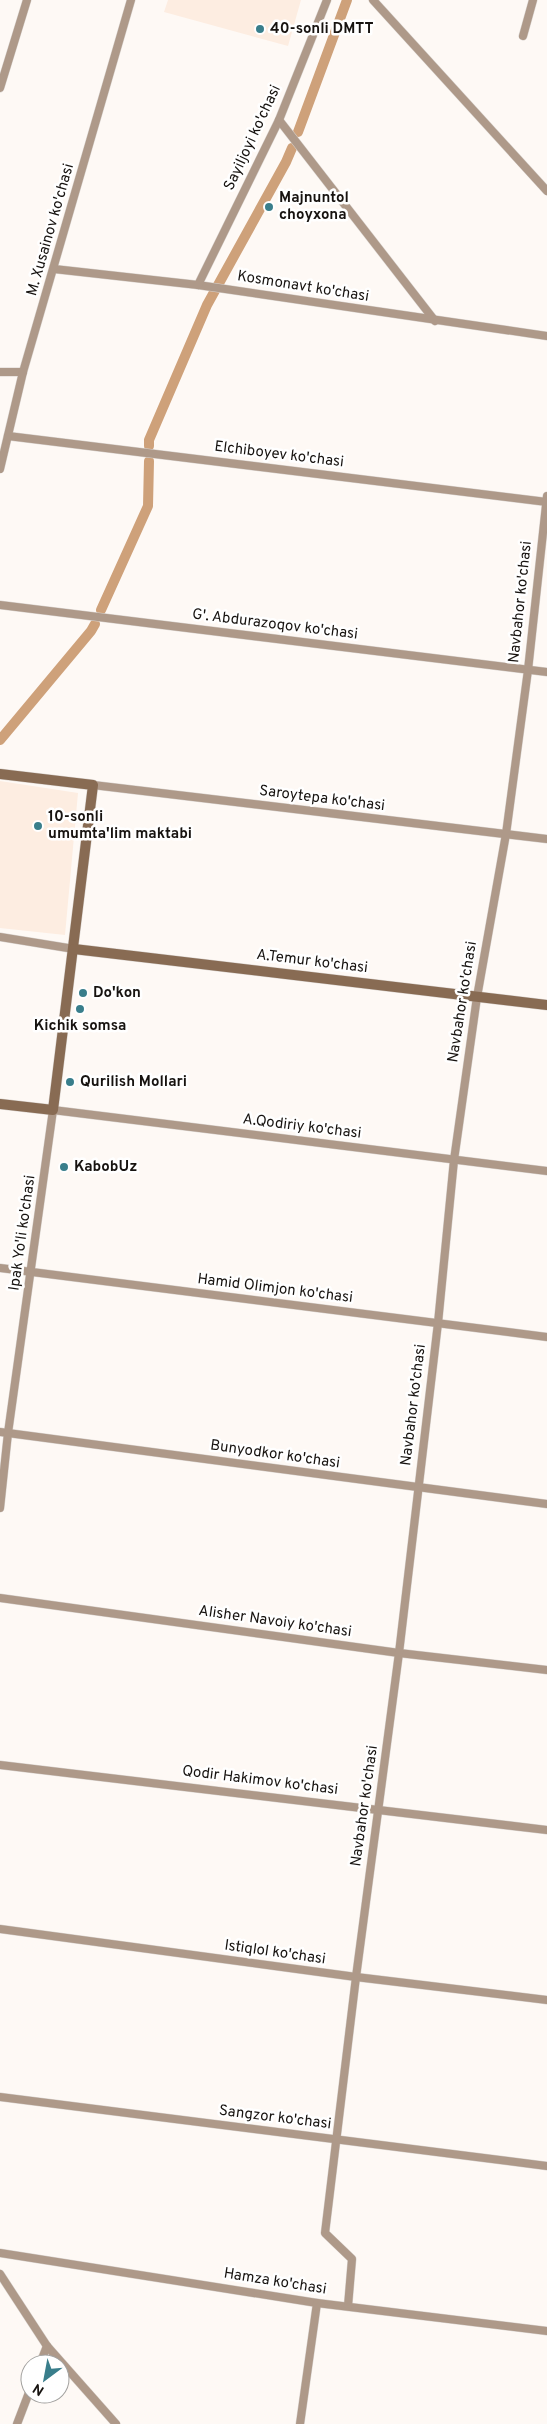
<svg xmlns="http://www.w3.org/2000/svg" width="547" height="2424" font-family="Overpass,sans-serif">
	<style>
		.built { fill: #fdede1 }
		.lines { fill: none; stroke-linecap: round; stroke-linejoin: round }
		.canal { stroke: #cea17a; stroke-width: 10 }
		.street-casing { stroke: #d9d4d0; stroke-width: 9 }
		.secondary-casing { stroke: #d9d4d0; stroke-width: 11 }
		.street { stroke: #ae9989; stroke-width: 8 }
		.secondary { stroke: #886b53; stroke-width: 10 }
		.poi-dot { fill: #397e8b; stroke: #fff; stroke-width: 2 }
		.labels { text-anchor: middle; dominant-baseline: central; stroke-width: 5; stroke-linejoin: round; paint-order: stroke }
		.poi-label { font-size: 15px; font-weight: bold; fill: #171310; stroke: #fff; text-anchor: start }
		.street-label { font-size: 15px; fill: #171310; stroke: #fff }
	</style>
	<rect width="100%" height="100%" fill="#fef9f5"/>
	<g class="built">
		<path d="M 168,0 L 301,0 L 288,46 L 164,12 Z"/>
		<path d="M 0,781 L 78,793 L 65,935 L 0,928 Z"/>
	</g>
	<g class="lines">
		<g class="canal">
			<path d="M 298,132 L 347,0"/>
			<path d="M 149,446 L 149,440 L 207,305 L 286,162 L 292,148"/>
			<path d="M 101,610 L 148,506 L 149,461"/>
			<path d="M 0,740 L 91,631 L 95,624"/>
		</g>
		<g class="street-casing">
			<g id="street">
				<path d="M 373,0 L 547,191"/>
				<path d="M 523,36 L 533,0"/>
				<path d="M 0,88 L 27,0"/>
				<path d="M 279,120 L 435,321"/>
				<path d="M 54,269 L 198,285 L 547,336"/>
				<path d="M 198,285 L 279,120 L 327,0"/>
				<path d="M 0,372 L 23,372"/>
				<path d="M 8,436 L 547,502"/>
				<path d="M 0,469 L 23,372 L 131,0"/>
				<path d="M 0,605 L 547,672"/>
				<path d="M 93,785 L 547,839"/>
				<path d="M 0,937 L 74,949"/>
				<path d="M 0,1268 L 547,1337"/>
				<path d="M 0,1432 L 547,1504"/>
				<path d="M 0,1508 L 8,1433 L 53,1110 L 547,1171"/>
				<path d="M 0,1598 L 399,1653 L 547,1670"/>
				<path d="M 0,1765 L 547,1830"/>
				<path d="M 0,1929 L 356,1977 L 547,2000"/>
				<path d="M 0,2097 L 547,2166"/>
				<path d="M 0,2253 L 317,2303 L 547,2331"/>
				<path d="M 0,2274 L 47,2346 L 116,2424"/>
				<path d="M 348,2306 L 352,2259 L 325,2233 L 356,1977 L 399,1653 L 438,1323 L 454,1160 L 477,997 L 506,834 L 528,670 L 547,496"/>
				<path d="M 40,2364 L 47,2346"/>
				<path d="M 17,2424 L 30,2390"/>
				<path d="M 300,2424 L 317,2303"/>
			</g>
		</g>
		<g class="secondary-casing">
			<g id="secondary">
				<path d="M 0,774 L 93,785 L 53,1110 L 0,1104"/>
				<path d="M 74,949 L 547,1005"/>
			</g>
		</g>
		<use href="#street" class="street"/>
		<use href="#secondary" class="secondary"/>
	</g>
	<g class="poi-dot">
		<circle cx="260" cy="29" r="5"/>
		<circle cx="269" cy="207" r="5"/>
		<circle cx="38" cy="826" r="5"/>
		<circle cx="83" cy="993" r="5"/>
		<circle cx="80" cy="1009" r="5"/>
		<circle cx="70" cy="1082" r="5"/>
		<circle cx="64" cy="1167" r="5"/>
	</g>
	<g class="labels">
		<g class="poi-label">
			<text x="270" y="29">40-sonli DMTT</text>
			<text x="279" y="198">Majnuntol<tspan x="279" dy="17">choyxona</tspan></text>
			<text x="48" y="817">10-sonli<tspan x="48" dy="17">umumta'lim maktabi</tspan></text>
			<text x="93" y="993">Do'kon</text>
			<text x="80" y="1026" text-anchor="middle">Kichik somsa</text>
			<text x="80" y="1082">Qurilish Mollari</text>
			<text x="74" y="1167">KabobUz</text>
		</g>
		<g class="street-label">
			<text transform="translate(253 138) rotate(-65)">Sayiljoyi ko'chasi</text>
			<text transform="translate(51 230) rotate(-74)">M. Xusainov ko'chasi</text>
			<text transform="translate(303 287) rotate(9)">Kosmonavt ko'chasi</text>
			<text transform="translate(279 455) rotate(7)">Elchiboyev ko'chasi</text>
			<text transform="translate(521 602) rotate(-84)">Navbahor ko'chasi</text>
			<text transform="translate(275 625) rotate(7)">G'. Abdurazoqov ko'chasi</text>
			<text transform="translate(322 799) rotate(7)">Saroytepa ko'chasi</text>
			<text transform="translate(312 962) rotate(7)">A.Temur ko'chasi</text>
			<text transform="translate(463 1002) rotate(-81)">Navbahor ko'chasi</text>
			<text transform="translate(302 1127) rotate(7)">A.Qodiriy ko'chasi</text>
			<text transform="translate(23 1233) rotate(-82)">Ipak Yo'li ko'chasi</text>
			<text transform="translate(275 1289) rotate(7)">Hamid Olimjon ko'chasi</text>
			<text transform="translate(414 1405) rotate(-83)">Navbahor ko'chasi</text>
			<text transform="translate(275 1455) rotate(8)">Bunyodkor ko'chasi</text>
			<text transform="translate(275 1622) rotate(8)">Alisher Navoiy ko'chasi</text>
			<text transform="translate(260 1781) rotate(7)">Qodir Hakimov ko'chasi</text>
			<text transform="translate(365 1806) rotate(-82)">Navbahor ko'chasi</text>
			<text transform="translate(275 1953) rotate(8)">Istiqlol ko'chasi</text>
			<text transform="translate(275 2118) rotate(7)">Sangzor ko'chasi</text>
			<text transform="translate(275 2282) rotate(9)">Hamza ko'chasi</text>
		</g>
	</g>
	<g transform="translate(45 2379) rotate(212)"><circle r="24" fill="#ffffff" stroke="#a2a19f"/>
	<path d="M0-4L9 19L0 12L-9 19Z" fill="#397e8b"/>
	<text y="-8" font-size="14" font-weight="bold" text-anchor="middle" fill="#171310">N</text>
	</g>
</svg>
